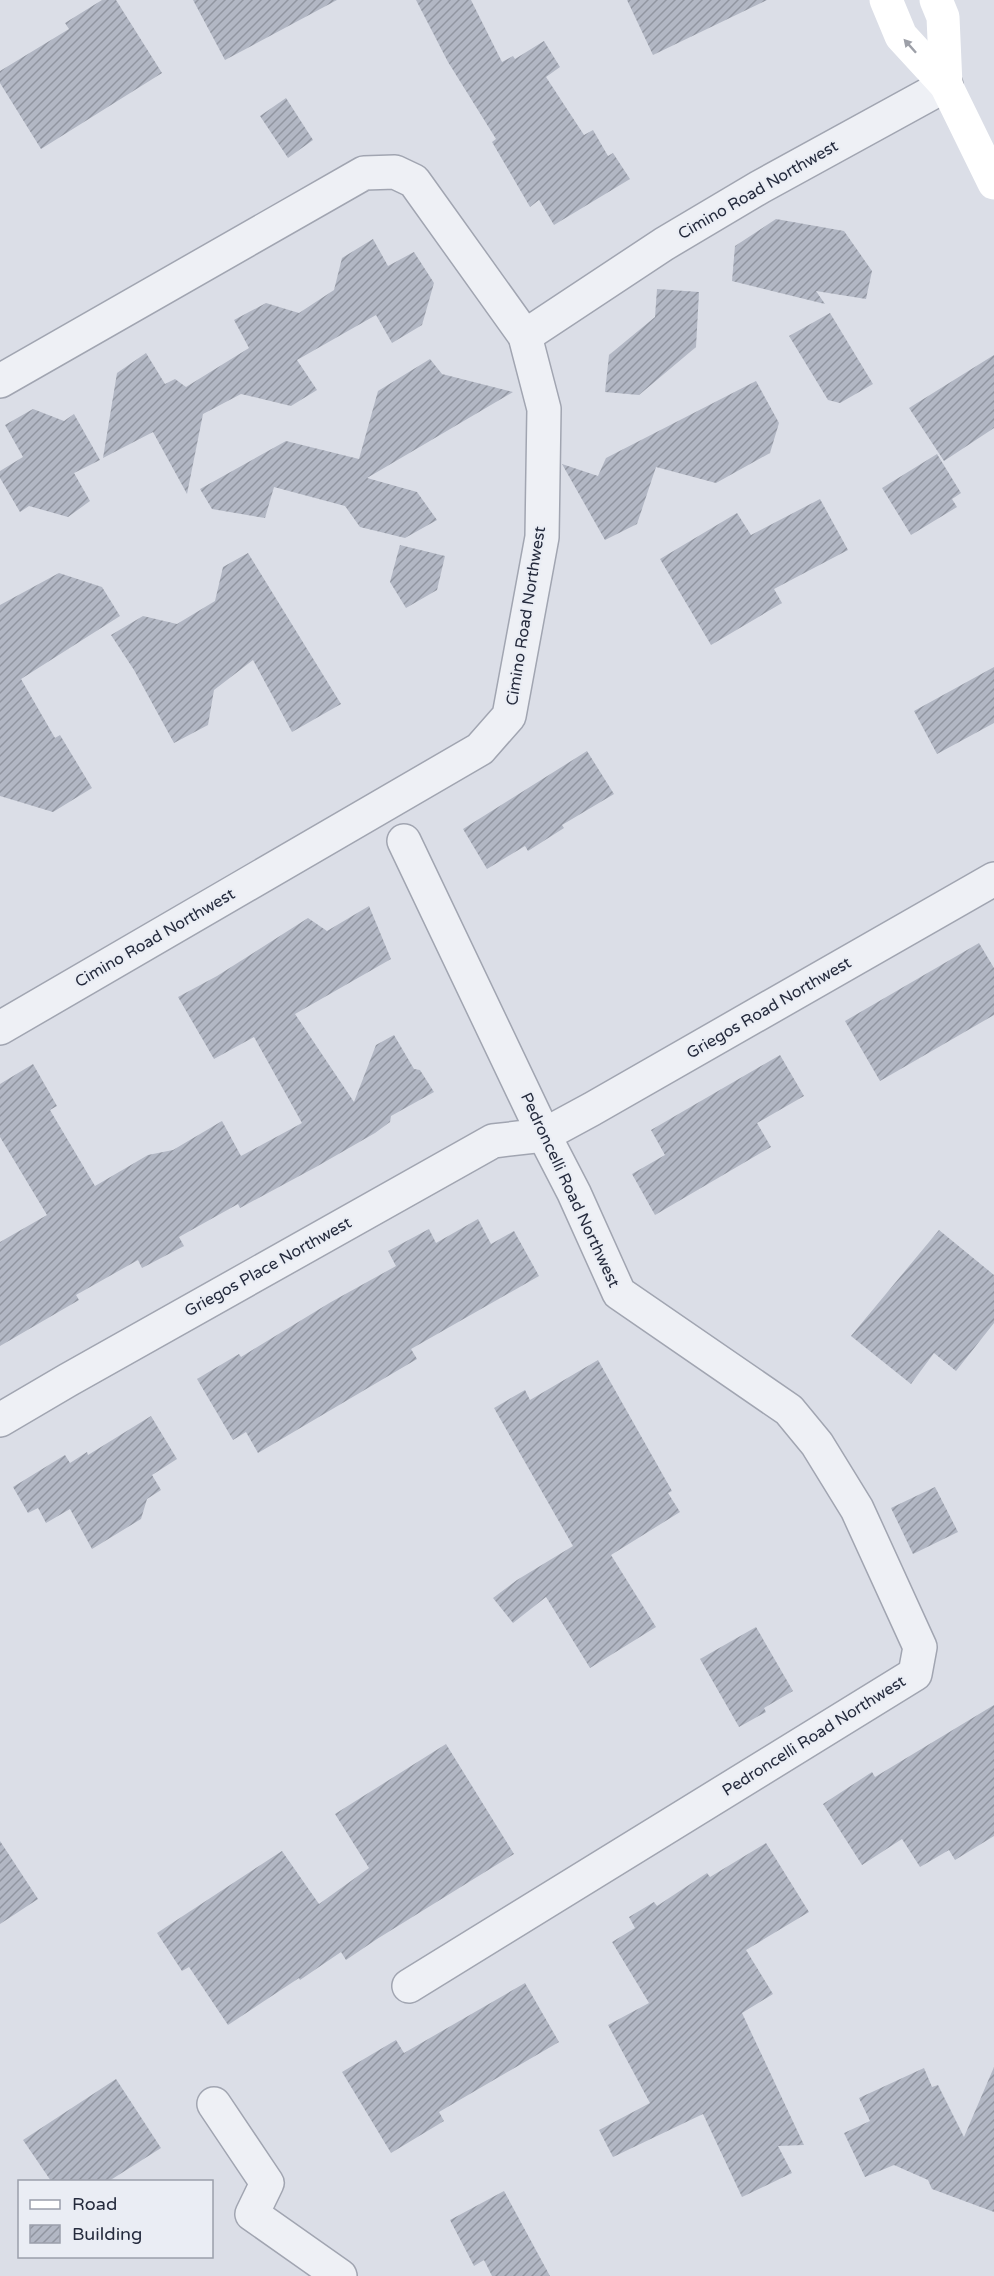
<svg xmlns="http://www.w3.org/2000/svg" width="994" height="2276" font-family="'Varela Round',sans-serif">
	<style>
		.building { fill: url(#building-hatch) }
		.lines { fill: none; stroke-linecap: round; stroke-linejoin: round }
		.street-casing { stroke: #a1a5b1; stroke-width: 36 }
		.street { stroke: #eef0f5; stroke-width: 33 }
		.secondary { stroke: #fff; stroke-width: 33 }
		.oneway { fill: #9da0a8 }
		.labels { text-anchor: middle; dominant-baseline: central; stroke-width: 4.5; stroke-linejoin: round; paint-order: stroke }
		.street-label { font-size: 16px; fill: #252b3d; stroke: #eaedf4 }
	</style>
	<defs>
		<pattern id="building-hatch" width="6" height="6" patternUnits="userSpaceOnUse" patternTransform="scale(1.5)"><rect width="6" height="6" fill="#b2b7c4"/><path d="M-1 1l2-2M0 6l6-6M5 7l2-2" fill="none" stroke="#9195a0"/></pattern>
	</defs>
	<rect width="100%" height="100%" fill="#dbdee7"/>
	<g class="building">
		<path d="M 102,0 L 116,0 L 162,73 L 41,149 L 0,83 L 0,71 L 69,29 L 65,23 Z"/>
		<path d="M 193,0 L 337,0 L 225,60 Z"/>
		<path d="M 416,0 L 471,0 L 502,62 L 513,56 L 515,59 L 544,41 L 560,67 L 546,77 L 584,135 L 593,130 L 608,156 L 613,153 L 630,179 L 554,225 L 539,200 L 530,207 L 492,142 L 496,139 L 448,62 Z"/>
		<path d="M 627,0 L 767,0 L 653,55 Z"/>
		<path d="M 286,98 L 313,140 L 288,158 L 260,116 Z"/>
		<path d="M 776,219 L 844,231 L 872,271 L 866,299 L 816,291 L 825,304 L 732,281 L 735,246 Z"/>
		<path d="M 373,239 L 388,266 L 414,252 L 434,283 L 422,325 L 392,343 L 376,315 L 297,360 L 317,390 L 291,406 L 241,394 L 203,414 L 187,494 L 153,432 L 103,458 L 117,373 L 146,353 L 165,384 L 175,379 L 186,387 L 249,348 L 234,320 L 266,303 L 299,313 L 334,290 L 342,258 Z"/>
		<path d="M 657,289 L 699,292 L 696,347 L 639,395 L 605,392 L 609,355 L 655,317 Z"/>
		<path d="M 830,313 L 873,384 L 840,403 L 828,400 L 789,336 Z"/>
		<path d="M 994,355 L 994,428 L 944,461 L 909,408 Z"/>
		<path d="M 430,359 L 442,374 L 513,392 L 367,478 L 417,492 L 437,520 L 405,538 L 360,527 L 345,506 L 274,487 L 265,518 L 212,509 L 200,489 L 286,441 L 359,459 L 378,391 Z"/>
		<path d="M 756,381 L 779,423 L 770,453 L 716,483 L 656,467 L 637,524 L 605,540 L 562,464 L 598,476 L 606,458 Z"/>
		<path d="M 33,409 L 64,421 L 74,414 L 100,460 L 74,473 L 90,501 L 68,517 L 29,506 L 20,512 L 0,478 L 0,471 L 23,457 L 5,425 Z"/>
		<path d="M 937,454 L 961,493 L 952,499 L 957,507 L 911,535 L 882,488 Z"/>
		<path d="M 820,499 L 848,550 L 774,589 L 782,603 L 711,645 L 660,559 L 737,513 L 751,535 Z"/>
		<path d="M 400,545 L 445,556 L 437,590 L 406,608 L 390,582 Z"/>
		<path d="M 248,553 L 341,704 L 292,732 L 253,660 L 214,690 L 208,725 L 174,743 L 134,670 L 111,635 L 143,616 L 177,624 L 215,601 L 223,567 Z"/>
		<path d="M 59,573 L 102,587 L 120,616 L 21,679 L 55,738 L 60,735 L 92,788 L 53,812 L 0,796 L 0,605 Z"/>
		<path d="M 994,667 L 994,723 L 937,754 L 914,711 Z"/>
		<path d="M 587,751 L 614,794 L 562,825 L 564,828 L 528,851 L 525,846 L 487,869 L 463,829 Z"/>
		<path d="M 369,906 L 391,959 L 295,1014 L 354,1102 L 376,1045 L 394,1035 L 414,1069 L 420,1070 L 434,1092 L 391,1116 L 390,1122 L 375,1133 L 316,1167 L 240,1208 L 238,1204 L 179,1237 L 184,1246 L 142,1268 L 138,1260 L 76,1295 L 79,1300 L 0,1346 L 0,1242 L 47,1215 L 0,1137 L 0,1084 L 33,1064 L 57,1106 L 50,1110 L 95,1186 L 148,1155 L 173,1150 L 222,1121 L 241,1156 L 302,1123 L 254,1037 L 214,1059 L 178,997 L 217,976 L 308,918 L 327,931 Z"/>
		<path d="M 979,943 L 994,968 L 994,1015 L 880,1081 L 845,1021 Z"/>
		<path d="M 780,1055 L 804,1096 L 757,1123 L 771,1147 L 655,1215 L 632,1174 L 665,1155 L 651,1130 Z"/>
		<path d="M 478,1219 L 491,1244 L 514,1231 L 539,1276 L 411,1349 L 417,1359 L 258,1453 L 246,1432 L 233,1440 L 197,1379 L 239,1354 L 241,1357 L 331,1302 L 396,1266 L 388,1251 L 429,1229 L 436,1243 Z"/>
		<path d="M 939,1230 L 994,1275 L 994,1323 L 956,1371 L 934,1353 L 911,1384 L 851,1336 Z"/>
		<path d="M 598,1360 L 672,1491 L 668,1493 L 680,1512 L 611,1555 L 656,1627 L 590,1668 L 546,1597 L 513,1623 L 493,1598 L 517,1580 L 573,1546 L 494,1408 L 525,1390 L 530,1400 Z"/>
		<path d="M 151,1416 L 177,1459 L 152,1475 L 161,1490 L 147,1499 L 141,1519 L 92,1549 L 70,1509 L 46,1523 L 38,1508 L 28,1513 L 13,1487 L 65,1455 L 70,1463 L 87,1452 L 88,1455 Z"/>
		<path d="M 935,1487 L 958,1532 L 913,1554 L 891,1508 Z"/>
		<path d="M 756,1627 L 793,1691 L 764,1708 L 766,1712 L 739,1727 L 700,1659 Z"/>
		<path d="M 994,1705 L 994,1836 L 955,1860 L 949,1850 L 920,1867 L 902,1839 L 862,1865 L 823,1804 L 872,1772 L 875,1777 Z"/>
		<path d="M 446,1744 L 514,1854 L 377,1939 L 346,1960 L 341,1952 L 300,1980 L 299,1978 L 228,2025 L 189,1967 L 182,1971 L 157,1933 L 282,1851 L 319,1904 L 369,1868 L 335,1814 Z"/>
		<path d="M 0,1841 L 38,1899 L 0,1924 Z"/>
		<path d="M 766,1843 L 809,1912 L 746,1950 L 773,1994 L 742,2013 L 804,2145 L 778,2146 L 792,2173 L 742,2197 L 703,2114 L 613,2157 L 599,2130 L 650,2103 L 608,2025 L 649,2003 L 612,1942 L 635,1928 L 629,1917 L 654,1902 L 657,1906 L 707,1873 L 710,1877 Z"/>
		<path d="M 525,1983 L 559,2042 L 439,2112 L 444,2121 L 391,2153 L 342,2072 L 396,2040 L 404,2053 Z"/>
		<path d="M 994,2067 L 994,2212 L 932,2189 L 928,2180 L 894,2165 L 865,2177 L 844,2133 L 870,2121 L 859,2098 L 924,2068 L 932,2087 L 938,2085 L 964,2137 Z"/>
		<path d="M 116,2079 L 161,2148 L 109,2181 L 51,2181 L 23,2140 Z"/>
		<path d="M 504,2191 L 550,2276 L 492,2276 L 484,2260 L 474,2266 L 450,2220 Z"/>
	</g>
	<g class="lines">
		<g class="street-casing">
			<g id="street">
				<path d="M 0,381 L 364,173 L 395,172 L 414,181 L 525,336"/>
				<path d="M 404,841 L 544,1135 L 574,1193 L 619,1293 L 789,1410 L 817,1444 L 857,1509 L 920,1647 L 915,1674 L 409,1986"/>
				<path d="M 0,1028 L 480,749 L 509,716 L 542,537 L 544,409 L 525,336 L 664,244 L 760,187 L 946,85"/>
				<path d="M 0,1420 L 68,1380 L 493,1141 L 544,1135 L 592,1109 L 994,879"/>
				<path d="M 214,2104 L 267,2183 L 252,2214 L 340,2276"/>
			</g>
		</g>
		<use href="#street" class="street"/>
		<g class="secondary">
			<path d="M 886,0 L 901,36 L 946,85 L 994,183"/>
			<path d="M 936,0 L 943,17 L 946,85"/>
		</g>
	</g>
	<defs><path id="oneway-solid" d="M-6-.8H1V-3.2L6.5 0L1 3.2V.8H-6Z" transform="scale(1.5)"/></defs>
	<use class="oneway" href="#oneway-solid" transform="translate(910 46) rotate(-132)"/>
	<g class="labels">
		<g class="street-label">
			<text transform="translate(758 190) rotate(-30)">Cimino Road Northwest</text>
			<text transform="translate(526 616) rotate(-81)">Cimino Road Northwest</text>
			<text transform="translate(155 938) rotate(-30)">Cimino Road Northwest</text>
			<text transform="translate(769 1008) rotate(-30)">Griegos Road Northwest</text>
			<text transform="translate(570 1190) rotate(65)">Pedroncelli Road Northwest</text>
			<text transform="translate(268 1267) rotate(-29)">Griegos Place Northwest</text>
			<text transform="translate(814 1736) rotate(-32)">Pedroncelli Road Northwest</text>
		</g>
	</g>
	<rect x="18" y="2180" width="195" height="78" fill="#eaedf4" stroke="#9b9fab" stroke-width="1.5"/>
	<rect x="30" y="2200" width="30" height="9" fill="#ffffff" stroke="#9b9fab" stroke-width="1.5"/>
	<text x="72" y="2210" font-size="18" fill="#252b3d">Road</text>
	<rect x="30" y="2225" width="30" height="18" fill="url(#building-hatch)" stroke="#9b9fab" stroke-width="1.5"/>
	<text x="72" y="2240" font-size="18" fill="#252b3d">Building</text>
</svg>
